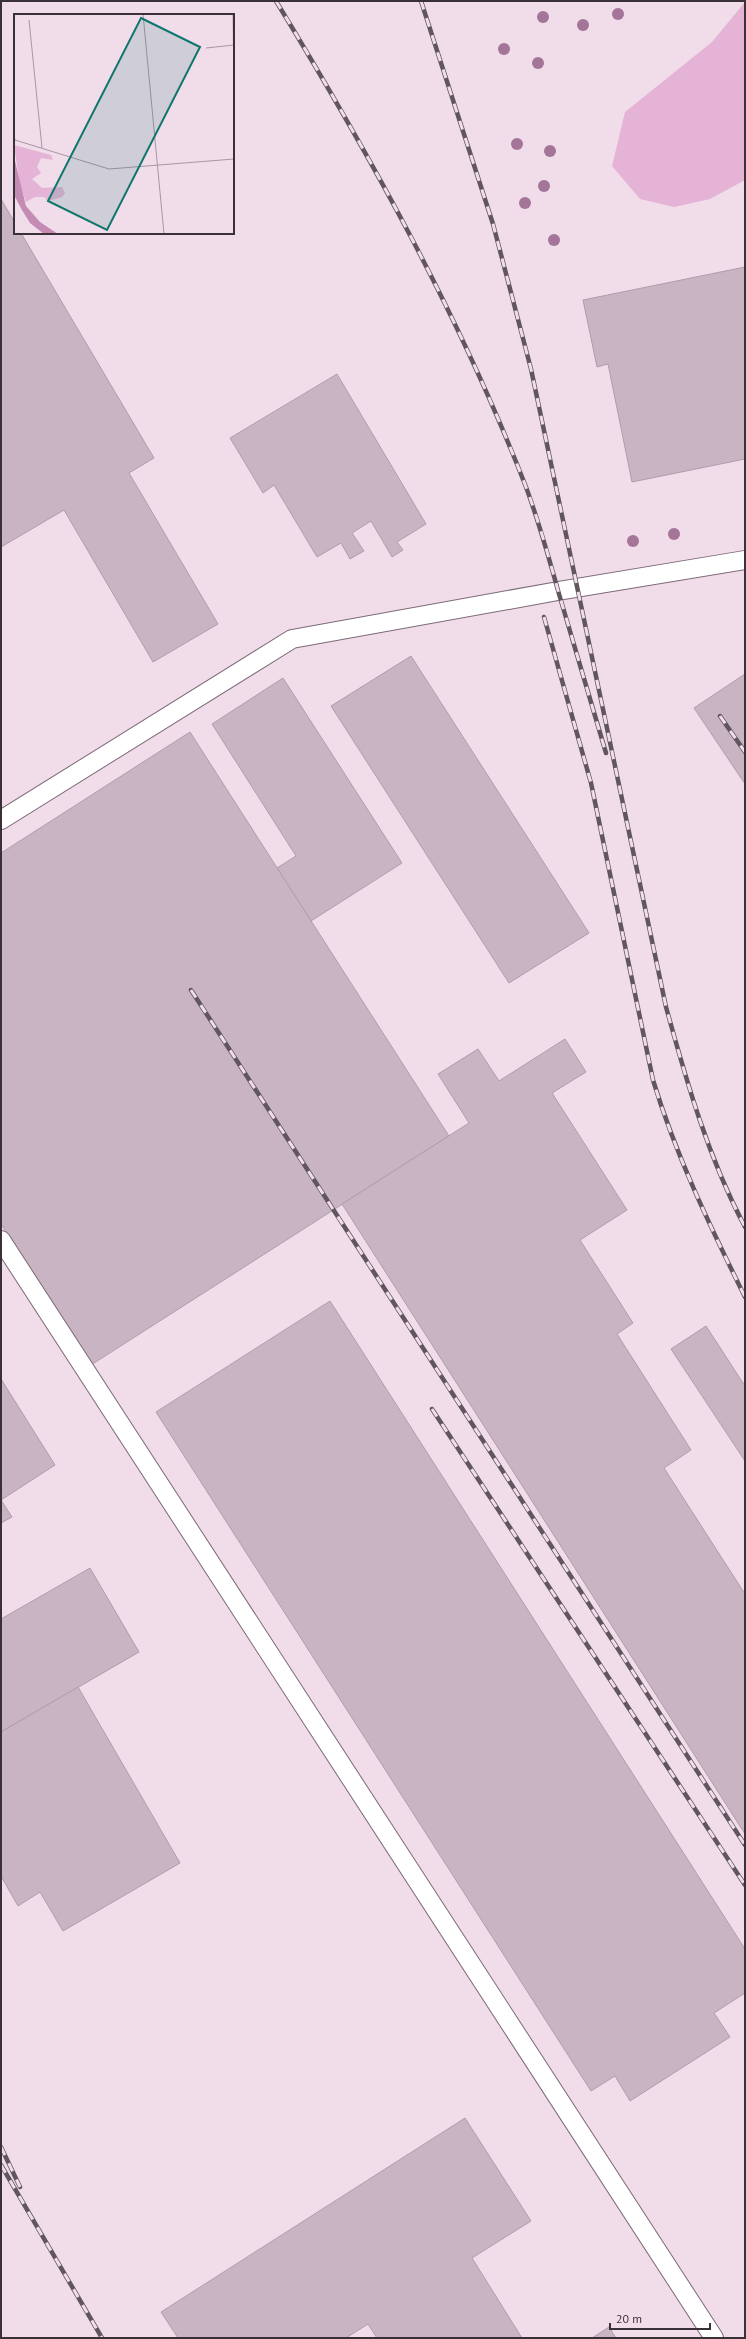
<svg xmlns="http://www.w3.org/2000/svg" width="746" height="2339" font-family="'PT Sans',sans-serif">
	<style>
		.green { fill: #e5b3d6 }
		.building { fill: #c8b4c2; stroke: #b19daa }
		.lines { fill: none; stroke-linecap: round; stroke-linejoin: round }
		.lane-casing { stroke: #7c6a76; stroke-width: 20 }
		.lane { stroke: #fff; stroke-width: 18 }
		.rail-casing { stroke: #60565d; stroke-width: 4.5 }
		.rail { stroke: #f1dcea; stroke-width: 3; stroke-dasharray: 9; stroke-linecap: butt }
		.tree { fill: #a47598 }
		.inset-road { fill: none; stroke: #a798a2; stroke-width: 1 }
		.view { fill: #0f766e; fill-opacity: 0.15; stroke: #0f766e; stroke-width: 2 }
		.inset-edge { fill: none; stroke: #393137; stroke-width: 2 }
	</style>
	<rect width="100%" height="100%" fill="#f1dcea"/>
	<path class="green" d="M 745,2 L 745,180 L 710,199 L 674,207 L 640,199 L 612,166 L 625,112 L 712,42 Z"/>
	<g class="building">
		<path d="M 1,199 L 15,223 L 15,233 L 21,233 L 154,458 L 129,473 L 218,624 L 153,662 L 64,510 L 1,547 Z"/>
		<path d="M 745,267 L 745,459 L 632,482 L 608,364 L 597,367 L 583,300 Z"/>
		<path d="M 337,374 L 426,524 L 397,542 L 403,550 L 392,557 L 371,521 L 352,533 L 364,551 L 350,559 L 341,543 L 317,557 L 274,485 L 263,493 L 230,438 Z"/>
		<path d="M 411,656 L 589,933 L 509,983 L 331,706 Z"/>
		<path d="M 745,674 L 745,784 L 694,708 Z"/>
		<path d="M 283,678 L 402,863 L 311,921 L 277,868 L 296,856 L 212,724 Z"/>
		<path d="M 190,732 L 449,1136 L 91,1365 L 1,1224 L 1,853 Z"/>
		<path d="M 565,1039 L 586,1072 L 552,1093 L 627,1210 L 580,1240 L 633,1323 L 617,1334 L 691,1450 L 664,1468 L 745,1594 L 745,1834 L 342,1204 L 469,1123 L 438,1074 L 478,1049 L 499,1081 Z"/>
		<path d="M 330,1301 L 745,1949 L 745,1993 L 714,2013 L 730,2037 L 630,2101 L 615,2076 L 591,2091 L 156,1412 Z"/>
		<path d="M 706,1326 L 745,1386 L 745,1461 L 671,1349 Z"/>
		<path d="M 1,1379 L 55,1465 L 1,1500 L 12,1517 L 1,1523 Z"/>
		<path d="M 90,1568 L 139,1652 L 1,1732 L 1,1619 Z"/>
		<path d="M 78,1687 L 180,1863 L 63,1931 L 40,1892 L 18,1906 L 1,1876 L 1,1732 Z"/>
		<path d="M 465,2118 L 531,2221 L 472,2258 L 522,2338 L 377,2338 L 368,2324 L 346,2338 L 178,2338 L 161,2312 Z"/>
		<path d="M 609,2327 L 616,2338 L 592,2338 Z"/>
	</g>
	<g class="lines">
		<g class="lane-casing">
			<g id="lane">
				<path d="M 1,820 L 292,639 L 558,591 L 745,560"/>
				<path d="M 1,1240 L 714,2338"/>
			</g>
		</g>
		<use href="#lane" class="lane"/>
		<g class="rail-casing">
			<g id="rail">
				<path d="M 276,1 C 371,157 460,317 526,487 C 539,522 549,558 559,594 C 575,647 590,700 606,753"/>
				<path d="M 421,1 L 493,224 L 531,369 L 666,1007 C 687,1083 708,1157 745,1227"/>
				<path d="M 544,617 L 591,783 L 653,1080 C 676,1156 710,1226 745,1297"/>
				<path d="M 720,716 L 745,752"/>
				<path d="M 191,990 L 745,1845"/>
				<path d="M 432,1409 L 745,1885"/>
				<path d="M 1,2147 L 20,2187"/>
				<path d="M 1,2165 L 102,2338"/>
			</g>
		</g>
		<use href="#rail" class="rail"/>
	</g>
	<g class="tree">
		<circle cx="618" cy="14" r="6"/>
		<circle cx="543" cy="17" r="6"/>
		<circle cx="583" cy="25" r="6"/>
		<circle cx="504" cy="49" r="6"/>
		<circle cx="538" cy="63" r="6"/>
		<circle cx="517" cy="144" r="6"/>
		<circle cx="550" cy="151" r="6"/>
		<circle cx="544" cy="186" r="6"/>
		<circle cx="525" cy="203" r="6"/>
		<circle cx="554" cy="240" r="6"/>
		<circle cx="674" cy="534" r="6"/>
		<circle cx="633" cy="541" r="6"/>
	</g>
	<g transform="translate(14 14)">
		<rect width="220" height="220" fill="#f1dcea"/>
		<path d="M 0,131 L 37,141 L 39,146 L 27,144 L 23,153 L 27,159 L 18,165 L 28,174 L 48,173 L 51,179 L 48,183 L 34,187 L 30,183 L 21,183 L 12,188 L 6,171 Z" fill="#e5b3d6"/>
		<path d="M 0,143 L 12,192 L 26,208 L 44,220 L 30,220 L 16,209 L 8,196 L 0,181 Z" fill="#c48bb4"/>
		<path class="inset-road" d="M 129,0 L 150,220M 219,0 L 220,66M 15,6 L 28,134M 192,34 L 220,31M 0,121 L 1,126 L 95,155 L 220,145"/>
		<path class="view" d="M 127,4 L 186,33 L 93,216 L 34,187 Z"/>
		<rect width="220" height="220" class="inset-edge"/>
	</g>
	<rect width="746" height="2339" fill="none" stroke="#393137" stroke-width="4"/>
	<path d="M610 2323v6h100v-6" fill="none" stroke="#393137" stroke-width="2"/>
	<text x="616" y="2323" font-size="12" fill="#393137" stroke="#f1dcea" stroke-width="3" paint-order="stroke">20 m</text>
</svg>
